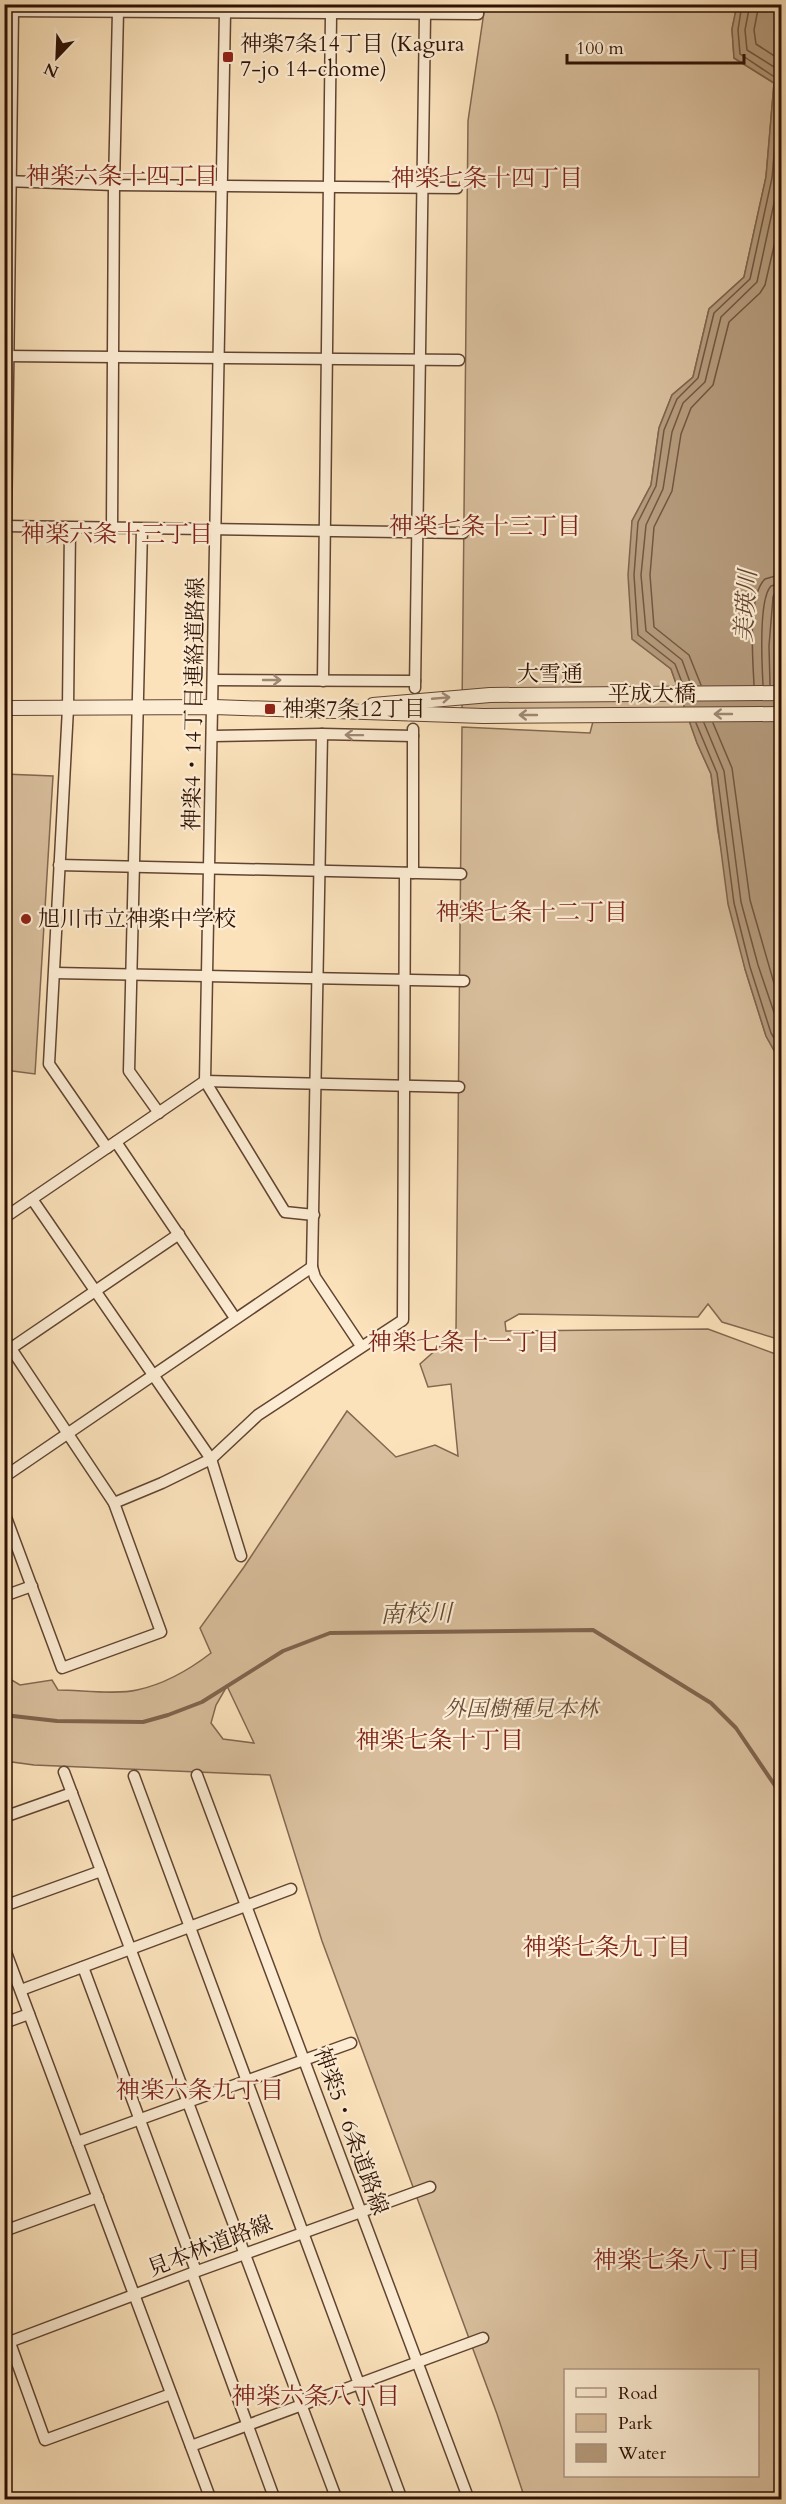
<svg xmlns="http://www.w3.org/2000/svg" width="786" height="2504" font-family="Cardo,'Noto Serif JP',serif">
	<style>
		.green { fill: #d8be9c; stroke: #836750; stroke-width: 1.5; fill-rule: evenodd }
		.water { fill: #b59b7c; stroke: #7f634c; stroke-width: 1.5 }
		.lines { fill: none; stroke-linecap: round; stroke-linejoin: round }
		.shore { stroke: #725640; stroke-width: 1.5 }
		.stream { stroke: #7f634c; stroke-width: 4 }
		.minor-casing { stroke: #614431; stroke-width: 13 }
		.tertiary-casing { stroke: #614431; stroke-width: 16 }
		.minor { stroke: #fcecd3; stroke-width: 10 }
		.tertiary { stroke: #fcecd3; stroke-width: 14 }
		.oneway { stroke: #9f8975 }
		.poi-dot { fill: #8f2418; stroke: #fcecd3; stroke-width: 2 }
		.labels { text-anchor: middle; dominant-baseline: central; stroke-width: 4.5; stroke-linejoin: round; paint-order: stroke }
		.poi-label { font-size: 22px; fill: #2e1003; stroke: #fcecd3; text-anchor: start }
		.street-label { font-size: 22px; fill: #2e1003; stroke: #fcecd3 }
		.park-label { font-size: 22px; font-style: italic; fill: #6a4d39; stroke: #fcecd3 }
		.neighbourhood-label { font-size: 24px; fill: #7a1f14; stroke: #fcecd3 }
		.water-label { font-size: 24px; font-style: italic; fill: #644833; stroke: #fcecd3 }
	</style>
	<rect width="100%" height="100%" fill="#fbe2bb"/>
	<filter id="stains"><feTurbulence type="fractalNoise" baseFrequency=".00333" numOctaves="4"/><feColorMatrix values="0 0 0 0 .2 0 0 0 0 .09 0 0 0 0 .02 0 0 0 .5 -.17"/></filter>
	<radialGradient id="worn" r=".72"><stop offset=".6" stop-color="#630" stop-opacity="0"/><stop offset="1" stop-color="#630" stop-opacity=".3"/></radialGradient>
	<g class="green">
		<path d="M 485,5 L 737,5 L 732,29 L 734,58 L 774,83 L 766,177 L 744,277 L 709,309 L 693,377 L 672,395 L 659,428 L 651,485 L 632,521 L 633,639 L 671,669 L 697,743 L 711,774 L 718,832 L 745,969 L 766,1036 L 781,1063 L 781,1340 L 722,1322 L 708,1304 L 698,1317 L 519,1314 L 505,1322 L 506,1331 L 708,1329 L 781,1356 L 781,2499 L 525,2499 L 497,2414 L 322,1941 L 270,1775 L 34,1765 L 5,1761 L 5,1676 L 20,1685 L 52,1680 L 58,1690 C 80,1690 117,1695 137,1690 C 165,1684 189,1670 211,1653 L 200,1628 L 244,1567 L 347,1411 L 396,1457 L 435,1445 L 458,1456 L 451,1384 L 428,1387 L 420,1364 L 456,1332 L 462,727 L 590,733 L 596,710 L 462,710 L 468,121 ZM 227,1686 L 254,1743 L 223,1739 L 211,1723 L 216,1705 ZM 566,2370 L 758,2370 L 758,2476 L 566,2476 Z"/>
		<path d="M 781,561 L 782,707 L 777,707 L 775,646 Z"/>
		<path d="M 4,774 L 53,776 L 35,1074 L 5,1070 Z"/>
	</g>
	<path class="water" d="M 737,5 L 781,5 L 782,561 L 775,646 L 782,812 L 781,1063 L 766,1036 L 745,969 L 728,904 L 711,774 L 697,743 L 671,669 L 632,639 L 628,575 L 632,521 L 651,485 L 659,428 L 672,395 L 693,377 L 709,309 L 744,277 L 766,177 L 774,83 L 734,58 L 732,29 Z"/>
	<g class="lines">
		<g class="shore">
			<path d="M 750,4 L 745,30 L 747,50 L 782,72"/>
			<path d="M 759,4 L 754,30 L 756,44 L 782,61"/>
			<path d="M 683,685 L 675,664 L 638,635 L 634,575 L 638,522 L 656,486 L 664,430 L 677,399 L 698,378 L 714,313 L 750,279 L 772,178 L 780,83 L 776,78 L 740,54 L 738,30 L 742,4"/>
			<path d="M 691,685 L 682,660 L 646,631 L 641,575 L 646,525 L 663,489 L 672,432 L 683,403 L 705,382 L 721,317 L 757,282 L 779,180 L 782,153"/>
			<path d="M 701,685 L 689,655 L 654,627 L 650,575 L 654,527 L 672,491 L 681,434 L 691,408 L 713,385 L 729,322 L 760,293 L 765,285 L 782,211"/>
			<path d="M 754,685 C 753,660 747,596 765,579 L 782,574"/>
			<path d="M 763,685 C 762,665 758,599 771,586 L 782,583"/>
			<path d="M 770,685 L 769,646 L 773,597 L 775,592 L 782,590"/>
			<path d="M 696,723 L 717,773 L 734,903 L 750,967 L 771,1033 L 782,1051"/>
			<path d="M 704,723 L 724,771 L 741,902 L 758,965 L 782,1036"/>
			<path d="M 713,723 L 732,768 L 750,900 L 782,1011"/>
		</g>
		<path class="stream" d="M 4,1715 L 57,1721 L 143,1722 L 168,1715 L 202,1702 L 283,1651 L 330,1633 L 593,1630 L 711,1703 L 736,1728 L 782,1796"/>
		<g class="minor-casing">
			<g id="minor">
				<path d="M 4,11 L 478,14 L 478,4"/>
				<path d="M 5,181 L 114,185 L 457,188"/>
				<path d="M 4,356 L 459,360"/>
				<path d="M 4,526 L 463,533"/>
				<path d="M 6,527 L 13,11"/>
				<path d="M 70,528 L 68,708 L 49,1064 L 107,1148"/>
				<path d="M 112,528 L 114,185 L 118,11"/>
				<path d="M 142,529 L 129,1071 L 159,1113"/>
				<path d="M 214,680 L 415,681"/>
				<path d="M 323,681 L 331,15"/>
				<path d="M 415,688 L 425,15"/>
				<path d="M 413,729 L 413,873"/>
				<path d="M 322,734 L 312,1267 L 315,1277 L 361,1346"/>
				<path d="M 213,736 L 322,734 L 413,736"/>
				<path d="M 59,865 L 461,874"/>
				<path d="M 55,973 L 464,981"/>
				<path d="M 205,1081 L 459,1087"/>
				<path d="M 205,1081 L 285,1212 L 314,1215"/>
				<path d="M 116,1142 L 235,1318"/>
				<path d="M 32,1199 L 211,1459 L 241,1556"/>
				<path d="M 4,1218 L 205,1081 L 225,13"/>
				<path d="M 4,1338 L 114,1503 L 161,1632 L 62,1668 L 4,1512"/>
				<path d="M 4,1353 L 179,1234"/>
				<path d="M 4,1477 L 312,1267"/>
				<path d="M 114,1503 L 162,1483 L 211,1459 L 258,1415 L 403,1320 L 405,873"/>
				<path d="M 4,1596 L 32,1586"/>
				<path d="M 64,1772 L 337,2500"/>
				<path d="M 197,1775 L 469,2500"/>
				<path d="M 134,1776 L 402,2500"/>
				<path d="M 4,1817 L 72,1793"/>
				<path d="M 4,1906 L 101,1871"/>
				<path d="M 4,1947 L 211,2500"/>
				<path d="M 83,1967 L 196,2271"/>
				<path d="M 21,1990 L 291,1889"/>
				<path d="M 4,2023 L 29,2014"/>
				<path d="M 77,2142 L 351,2043"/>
				<path d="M 4,2231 L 98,2197"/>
				<path d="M 192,2273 L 275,2500"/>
				<path d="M 10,2343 L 45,2440 L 171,2394"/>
				<path d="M 4,2344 L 192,2273 L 430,2187"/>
				<path d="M 191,2446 L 483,2338"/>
			</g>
		</g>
		<g class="tertiary-casing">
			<g id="tertiary">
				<path d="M 373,705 L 490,695 L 782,693"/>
				<path d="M 4,708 L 214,707 L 483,716 L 782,714"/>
			</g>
		</g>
		<use href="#minor" class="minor"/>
		<use href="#tertiary" class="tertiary"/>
	</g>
	<defs><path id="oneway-shaft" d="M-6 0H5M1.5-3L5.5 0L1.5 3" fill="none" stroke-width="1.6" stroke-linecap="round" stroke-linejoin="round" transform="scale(1.5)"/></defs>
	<g class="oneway">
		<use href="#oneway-shaft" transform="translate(272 680)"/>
		<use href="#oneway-shaft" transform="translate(441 698) rotate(-5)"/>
		<use href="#oneway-shaft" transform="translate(723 714) rotate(180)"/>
		<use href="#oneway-shaft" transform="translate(528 715) rotate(180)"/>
		<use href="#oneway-shaft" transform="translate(354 735) rotate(-179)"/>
	</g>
	<g class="poi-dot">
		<rect x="222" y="51" width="12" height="12" rx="3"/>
		<rect x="264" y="703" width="12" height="12" rx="3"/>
		<circle cx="26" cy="919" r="6"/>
	</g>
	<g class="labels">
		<g class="poi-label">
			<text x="240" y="44">神楽7条14丁目 (Kagura<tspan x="240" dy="25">7-jo 14-chome)</tspan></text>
			<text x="282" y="709">神楽7条12丁目</text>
			<text x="38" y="919">旭川市立神楽中学校</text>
		</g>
		<g class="street-label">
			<text x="550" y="674">大雪通</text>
			<text x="652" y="694">平成大橋</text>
			<text transform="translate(194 704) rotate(-89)">神楽4・14丁目連絡道路線</text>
			<text transform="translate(351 2131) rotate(70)">神楽5・6条道路線</text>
			<text transform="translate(210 2246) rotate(-21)">見本林道路線</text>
		</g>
		<g class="park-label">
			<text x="521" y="1709">外国樹種見本林</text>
		</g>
		<g class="neighbourhood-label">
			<text x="122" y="176">神楽六条十四丁目</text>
			<text x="487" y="178">神楽七条十四丁目</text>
			<text x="485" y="526">神楽七条十三丁目</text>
			<text x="117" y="534">神楽六条十三丁目</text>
			<text x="532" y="912">神楽七条十二丁目</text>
			<text x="464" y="1342">神楽七条十一丁目</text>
			<text x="440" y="1740">神楽七条十丁目</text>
			<text x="607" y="1947">神楽七条九丁目</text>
			<text x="200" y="2090">神楽六条九丁目</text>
			<text x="677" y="2260">神楽七条八丁目</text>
			<text x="316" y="2396">神楽六条八丁目</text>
		</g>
		<g class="water-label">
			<text transform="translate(746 606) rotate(-86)">美瑛川</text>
			<text transform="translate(416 1614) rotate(-1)">南校川</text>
		</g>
	</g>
	<rect width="786" height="2504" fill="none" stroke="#fbe2bb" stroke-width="24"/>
	<rect x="6" y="6" width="774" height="2492" fill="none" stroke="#2e1003" stroke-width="3"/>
	<rect x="12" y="12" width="762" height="2480" fill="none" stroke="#2e1003" stroke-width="1.5"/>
	<rect x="564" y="2369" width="195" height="108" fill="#fcecd3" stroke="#aa9480" stroke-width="1.5"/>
	<rect x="576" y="2388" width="30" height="9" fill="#fcecd3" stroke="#aa9480" stroke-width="1.5"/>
	<text x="618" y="2399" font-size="18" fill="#2e1003">Road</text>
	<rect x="576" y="2414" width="30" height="18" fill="#d8be9c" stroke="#aa9480" stroke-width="1.5"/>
	<text x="618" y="2429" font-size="18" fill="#2e1003">Park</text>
	<rect x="576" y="2444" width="30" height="18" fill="#b59b7c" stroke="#aa9480" stroke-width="1.5"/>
	<text x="618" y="2459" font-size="18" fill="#2e1003">Water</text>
	<g transform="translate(57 57) rotate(203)" stroke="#fcecd3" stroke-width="4.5" paint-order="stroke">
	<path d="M0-4.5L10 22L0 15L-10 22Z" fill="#2e1003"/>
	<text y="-9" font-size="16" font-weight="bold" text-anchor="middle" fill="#2e1003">N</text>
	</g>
	<path d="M567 54v9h177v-9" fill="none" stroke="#2e1003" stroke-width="3"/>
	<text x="576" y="54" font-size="18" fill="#2e1003" stroke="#fcecd3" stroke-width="4.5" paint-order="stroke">100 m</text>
	<rect width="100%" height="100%" filter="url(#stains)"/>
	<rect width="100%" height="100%" fill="url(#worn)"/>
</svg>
